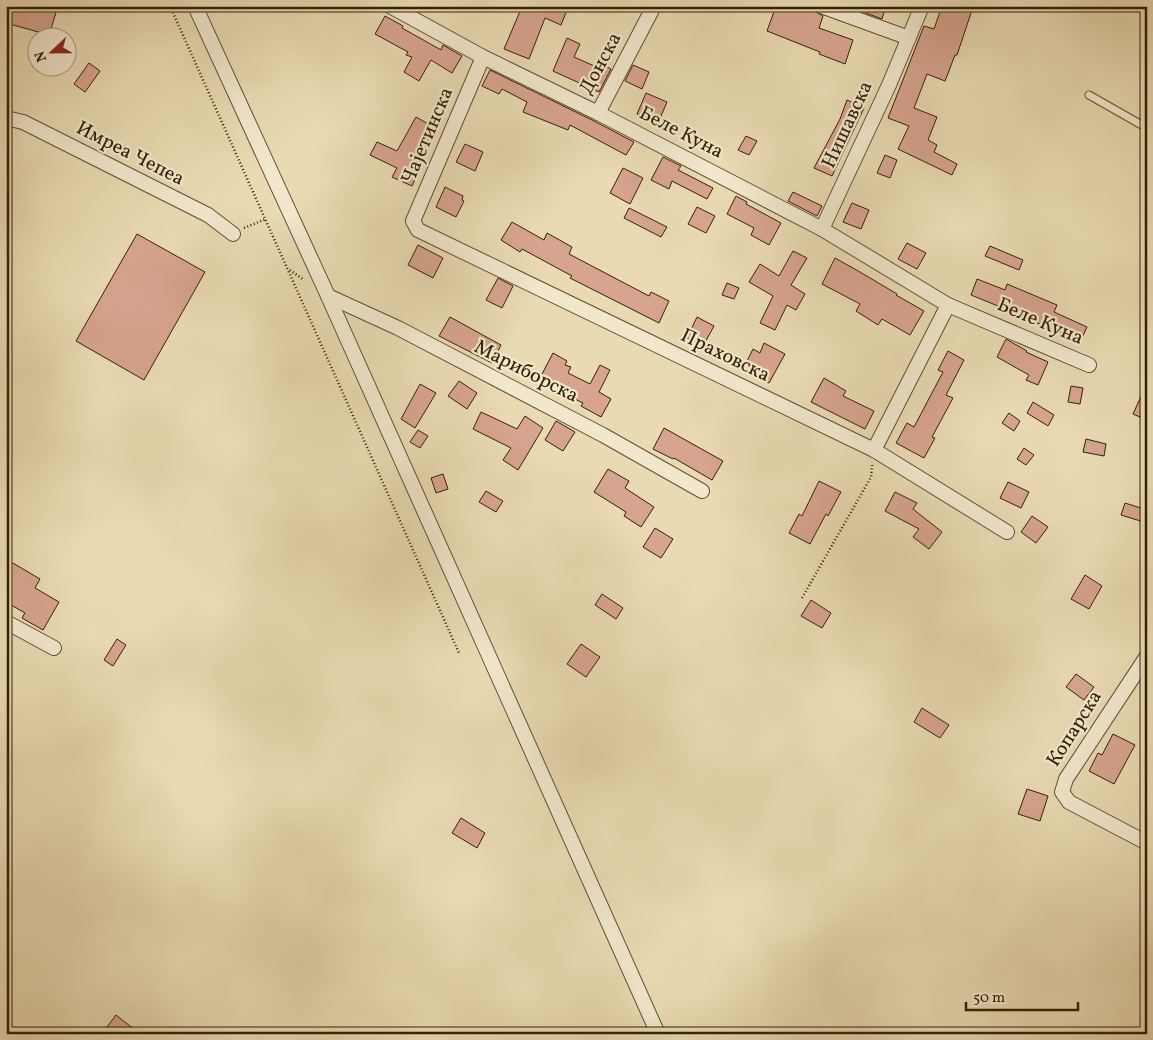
<svg xmlns="http://www.w3.org/2000/svg" width="1153" height="1040" font-family="Vollkorn,serif">
	<style>
		.building { fill: #d7a48f; stroke: #332106 }
		.lines { fill: none; stroke-linecap: round; stroke-linejoin: round }
		.service-casing { stroke: #604f31; stroke-width: 9 }
		.minor-casing { stroke: #604f31; stroke-width: 16 }
		.path { stroke: #332106; stroke-width: 2.5; stroke-dasharray: 1 2.5; stroke-linecap: butt }
		.service { stroke: #f1e7cd; stroke-width: 7 }
		.minor { stroke: #f1e7cd; stroke-width: 14 }
		.labels { text-anchor: middle; dominant-baseline: central; stroke-width: 4.5; stroke-linejoin: round; paint-order: stroke }
		.street-label { font-size: 20px; fill: #332106; stroke: #f1e7cd }
	</style>
	<rect width="100%" height="100%" fill="#e9dab2"/>
	<filter id="stains"><feTurbulence type="fractalNoise" baseFrequency=".004" numOctaves="4"/><feColorMatrix values="0 0 0 0 .2 0 0 0 0 .09 0 0 0 0 .02 0 0 0 .5 -.17"/></filter>
	<radialGradient id="worn" r=".72"><stop offset=".6" stop-color="#630" stop-opacity="0"/><stop offset="1" stop-color="#630" stop-opacity=".3"/></radialGradient>
	<g class="building">
		<path d="M 6,6 L 58,6 L 49,35 L 6,23 Z"/>
		<path d="M 516,6 L 558,6 L 567,10 L 561,25 L 545,18 L 529,59 L 504,49 L 521,9 Z"/>
		<path d="M 776,6 L 804,6 L 813,10 L 823,16 L 819,28 L 853,40 L 845,64 L 819,54 L 820,52 L 767,31 Z"/>
		<path d="M 847,6 L 886,6 L 882,19 Z"/>
		<path d="M 942,6 L 960,6 L 972,10 L 957,55 L 955,55 L 945,81 L 927,74 L 914,108 L 937,117 L 928,140 L 937,145 L 934,152 L 957,164 L 952,175 L 898,149 L 909,126 L 888,118 L 924,26 L 934,29 Z"/>
		<path d="M 385,16 L 403,26 L 402,28 L 441,50 L 443,45 L 462,56 L 452,73 L 431,60 L 419,81 L 404,72 L 412,57 L 406,55 L 408,52 L 375,34 Z"/>
		<path d="M 567,38 L 580,44 L 574,57 L 601,69 L 603,65 L 611,69 L 599,92 L 553,71 Z"/>
		<path d="M 89,63 L 100,71 L 85,92 L 74,84 Z"/>
		<path d="M 633,65 L 649,72 L 642,89 L 625,81 Z"/>
		<path d="M 490,70 L 594,121 L 634,142 L 626,155 L 570,125 L 568,130 L 523,112 L 527,102 L 502,89 L 499,94 L 482,86 Z"/>
		<path d="M 646,93 L 667,102 L 658,123 L 637,114 Z"/>
		<path d="M 847,100 L 864,108 L 832,176 L 814,168 L 840,119 Z"/>
		<path d="M 416,117 L 437,129 L 419,162 L 422,164 L 412,186 L 392,177 L 397,168 L 370,155 L 377,142 L 397,151 Z"/>
		<path d="M 746,136 L 757,141 L 749,155 L 738,150 Z"/>
		<path d="M 465,144 L 483,152 L 475,171 L 456,162 Z"/>
		<path d="M 885,155 L 897,160 L 890,178 L 877,173 Z"/>
		<path d="M 663,157 L 681,166 L 678,170 L 713,188 L 707,199 L 672,181 L 669,189 L 651,180 Z"/>
		<path d="M 623,168 L 643,178 L 630,204 L 610,193 Z"/>
		<path d="M 445,187 L 463,196 L 462,200 L 464,201 L 456,217 L 436,207 Z"/>
		<path d="M 793,192 L 822,206 L 817,216 L 788,201 Z"/>
		<path d="M 736,196 L 747,202 L 746,204 L 781,223 L 769,245 L 751,235 L 754,228 L 727,214 Z"/>
		<path d="M 852,203 L 869,210 L 861,229 L 843,222 Z"/>
		<path d="M 697,207 L 715,216 L 706,233 L 688,224 Z"/>
		<path d="M 629,208 L 667,227 L 661,237 L 624,218 Z"/>
		<path d="M 512,222 L 544,240 L 547,233 L 572,247 L 569,254 L 649,296 L 651,292 L 669,301 L 659,323 L 570,278 L 572,276 L 522,249 L 520,252 L 501,240 Z"/>
		<path d="M 137,234 L 205,272 L 144,380 L 76,341 Z"/>
		<path d="M 907,243 L 926,253 L 917,269 L 898,259 Z"/>
		<path d="M 418,245 L 443,258 L 433,278 L 408,265 Z"/>
		<path d="M 990,246 L 1023,260 L 1019,270 L 985,256 Z"/>
		<path d="M 793,251 L 807,258 L 791,285 L 805,294 L 796,310 L 787,305 L 775,330 L 760,323 L 773,296 L 749,282 L 760,264 L 779,276 Z"/>
		<path d="M 835,258 L 860,272 L 897,294 L 896,295 L 924,311 L 910,335 L 882,319 L 878,325 L 856,311 L 860,304 L 822,284 Z"/>
		<path d="M 498,278 L 513,286 L 502,308 L 486,300 Z"/>
		<path d="M 977,279 L 1005,290 L 1007,284 L 1057,305 L 1054,312 L 1087,327 L 1080,342 L 1048,327 L 1015,315 L 997,308 L 998,306 L 971,295 Z"/>
		<path d="M 727,283 L 739,288 L 734,299 L 722,295 Z"/>
		<path d="M 450,317 L 501,345 L 492,363 L 439,336 Z"/>
		<path d="M 697,317 L 714,326 L 703,346 L 687,338 Z"/>
		<path d="M 1006,339 L 1027,351 L 1026,352 L 1048,362 L 1038,385 L 1026,380 L 1029,375 L 997,357 Z"/>
		<path d="M 764,343 L 785,354 L 769,383 L 743,369 L 753,349 L 760,353 Z"/>
		<path d="M 948,351 L 964,360 L 946,395 L 953,398 L 932,437 L 935,438 L 924,458 L 896,443 L 907,423 L 914,427 L 943,372 L 938,370 Z"/>
		<path d="M 553,353 L 567,361 L 565,365 L 571,367 L 568,373 L 590,384 L 600,365 L 610,370 L 599,392 L 611,399 L 601,417 L 581,406 L 583,403 L 560,392 L 563,388 L 541,376 Z"/>
		<path d="M 824,378 L 846,391 L 843,396 L 874,411 L 865,429 L 811,402 Z"/>
		<path d="M 459,381 L 477,393 L 467,409 L 448,396 Z"/>
		<path d="M 1147,383 L 1147,420 L 1133,414 Z"/>
		<path d="M 420,384 L 436,393 L 415,428 L 401,419 Z"/>
		<path d="M 1071,386 L 1083,388 L 1080,404 L 1068,402 Z"/>
		<path d="M 1033,402 L 1054,415 L 1048,426 L 1027,413 Z"/>
		<path d="M 481,412 L 517,429 L 525,416 L 543,428 L 518,470 L 503,460 L 511,448 L 473,429 Z"/>
		<path d="M 1009,413 L 1020,421 L 1014,431 L 1002,423 Z"/>
		<path d="M 556,421 L 575,432 L 563,451 L 545,440 Z"/>
		<path d="M 664,428 L 723,461 L 712,480 L 674,458 L 673,459 L 653,449 Z"/>
		<path d="M 418,430 L 428,436 L 420,448 L 410,442 Z"/>
		<path d="M 1086,439 L 1106,444 L 1104,456 L 1083,452 Z"/>
		<path d="M 1024,448 L 1034,455 L 1026,465 L 1017,459 Z"/>
		<path d="M 608,469 L 629,481 L 625,488 L 654,507 L 641,527 L 624,516 L 626,512 L 594,492 Z"/>
		<path d="M 443,474 L 448,489 L 436,493 L 431,478 Z"/>
		<path d="M 819,481 L 841,492 L 828,516 L 826,514 L 810,544 L 789,533 L 799,514 L 802,516 Z"/>
		<path d="M 1008,482 L 1029,492 L 1021,508 L 1000,498 Z"/>
		<path d="M 486,491 L 503,501 L 496,512 L 479,502 Z"/>
		<path d="M 895,492 L 917,503 L 913,509 L 942,532 L 929,549 L 913,537 L 919,529 L 885,511 Z"/>
		<path d="M 1125,503 L 1147,510 L 1147,523 L 1121,515 Z"/>
		<path d="M 1032,516 L 1048,527 L 1036,543 L 1021,532 Z"/>
		<path d="M 655,528 L 673,539 L 661,558 L 643,547 Z"/>
		<path d="M 6,559 L 40,579 L 35,588 L 59,602 L 43,630 L 22,618 L 25,613 L 6,602 Z"/>
		<path d="M 1085,575 L 1102,586 L 1089,609 L 1071,599 Z"/>
		<path d="M 602,594 L 623,608 L 616,619 L 595,605 Z"/>
		<path d="M 811,600 L 831,613 L 822,628 L 801,616 Z"/>
		<path d="M 117,639 L 126,645 L 113,666 L 104,660 Z"/>
		<path d="M 581,644 L 600,657 L 586,677 L 567,664 Z"/>
		<path d="M 1076,674 L 1094,687 L 1084,700 L 1066,687 Z"/>
		<path d="M 922,708 L 949,725 L 940,738 L 914,722 Z"/>
		<path d="M 1113,734 L 1135,745 L 1114,784 L 1089,771 L 1098,753 L 1102,755 Z"/>
		<path d="M 1027,789 L 1048,796 L 1040,821 L 1018,814 Z"/>
		<path d="M 461,818 L 485,833 L 477,848 L 452,833 Z"/>
		<path d="M 116,1015 L 140,1034 L 102,1034 Z"/>
	</g>
	<g class="lines">
		<g class="service-casing">
			<path id="service" d="M 1089,95 L 1147,128"/>
		</g>
		<g class="minor-casing">
			<g id="minor">
				<path d="M 195,6 L 328,296 L 658,1034"/>
				<path d="M 390,6 L 483,57 L 598,113 L 822,229 L 948,305 L 1089,365"/>
				<path d="M 821,6 L 909,38"/>
				<path d="M 483,57 L 413,221 L 418,230 L 874,450 L 1007,532"/>
				<path d="M 598,113 L 654,6"/>
				<path d="M 6,118 L 23,122 L 208,215 L 233,234"/>
				<path d="M 822,229 L 889,85 L 922,6"/>
				<path d="M 328,296 L 398,328 L 603,435 L 702,491"/>
				<path d="M 874,450 L 948,305"/>
				<path d="M 6,622 L 54,648"/>
				<path d="M 1147,656 L 1066,779 L 1062,792 L 1069,802 L 1147,843"/>
			</g>
		</g>
		<g class="path">
			<path d="M 170,6 L 459,653"/>
			<path d="M 244,228 L 266,219"/>
			<path d="M 290,270 L 304,280"/>
			<path d="M 802,598 L 871,477 L 872,465"/>
		</g>
		<use href="#service" class="service"/>
		<use href="#minor" class="minor"/>
	</g>
	<g class="labels">
		<g class="street-label">
			<text transform="translate(601 64) rotate(-62)">Донска</text>
			<text transform="translate(848 125) rotate(-65)">Нишавска</text>
			<text transform="translate(681 133) rotate(27)">Беле Куна</text>
			<text transform="translate(428 136) rotate(-67)">Чајетинска</text>
			<text transform="translate(130 154) rotate(27)">Имреа Чепеа</text>
			<text transform="translate(1040 322) rotate(23)">Беле Куна</text>
			<text transform="translate(725 356) rotate(26)">Праховска</text>
			<text transform="translate(526 372) rotate(27)">Мариборска</text>
			<text transform="translate(1075 729) rotate(-58)">Копарска</text>
		</g>
	</g>
	<rect width="1153" height="1040" fill="none" stroke="#e9dab2" stroke-width="25"/>
	<rect x="8" y="8" width="1138" height="1025" fill="none" stroke="#332106" stroke-width="2.5"/>
	<rect x="12" y="12" width="1128" height="1015" fill="none" stroke="#332106"/>
	<g transform="translate(52 52) rotate(248)"><circle r="24" fill="#f1e7cd" stroke="#a5987d"/>
	<path d="M0-4L9 19L0 12L-9 19Z" fill="#8f2418"/>
	<text y="-8" font-size="14" font-weight="bold" text-anchor="middle" fill="#332106">N</text>
	</g>
	<path d="M966 1002v8h112v-8" fill="none" stroke="#332106" stroke-width="2.5"/>
	<text x="973" y="1002" font-size="15" fill="#332106" stroke="#f1e7cd" stroke-width="4" paint-order="stroke">50 m</text>
	<rect width="100%" height="100%" filter="url(#stains)"/>
	<rect width="100%" height="100%" fill="url(#worn)"/>
</svg>
